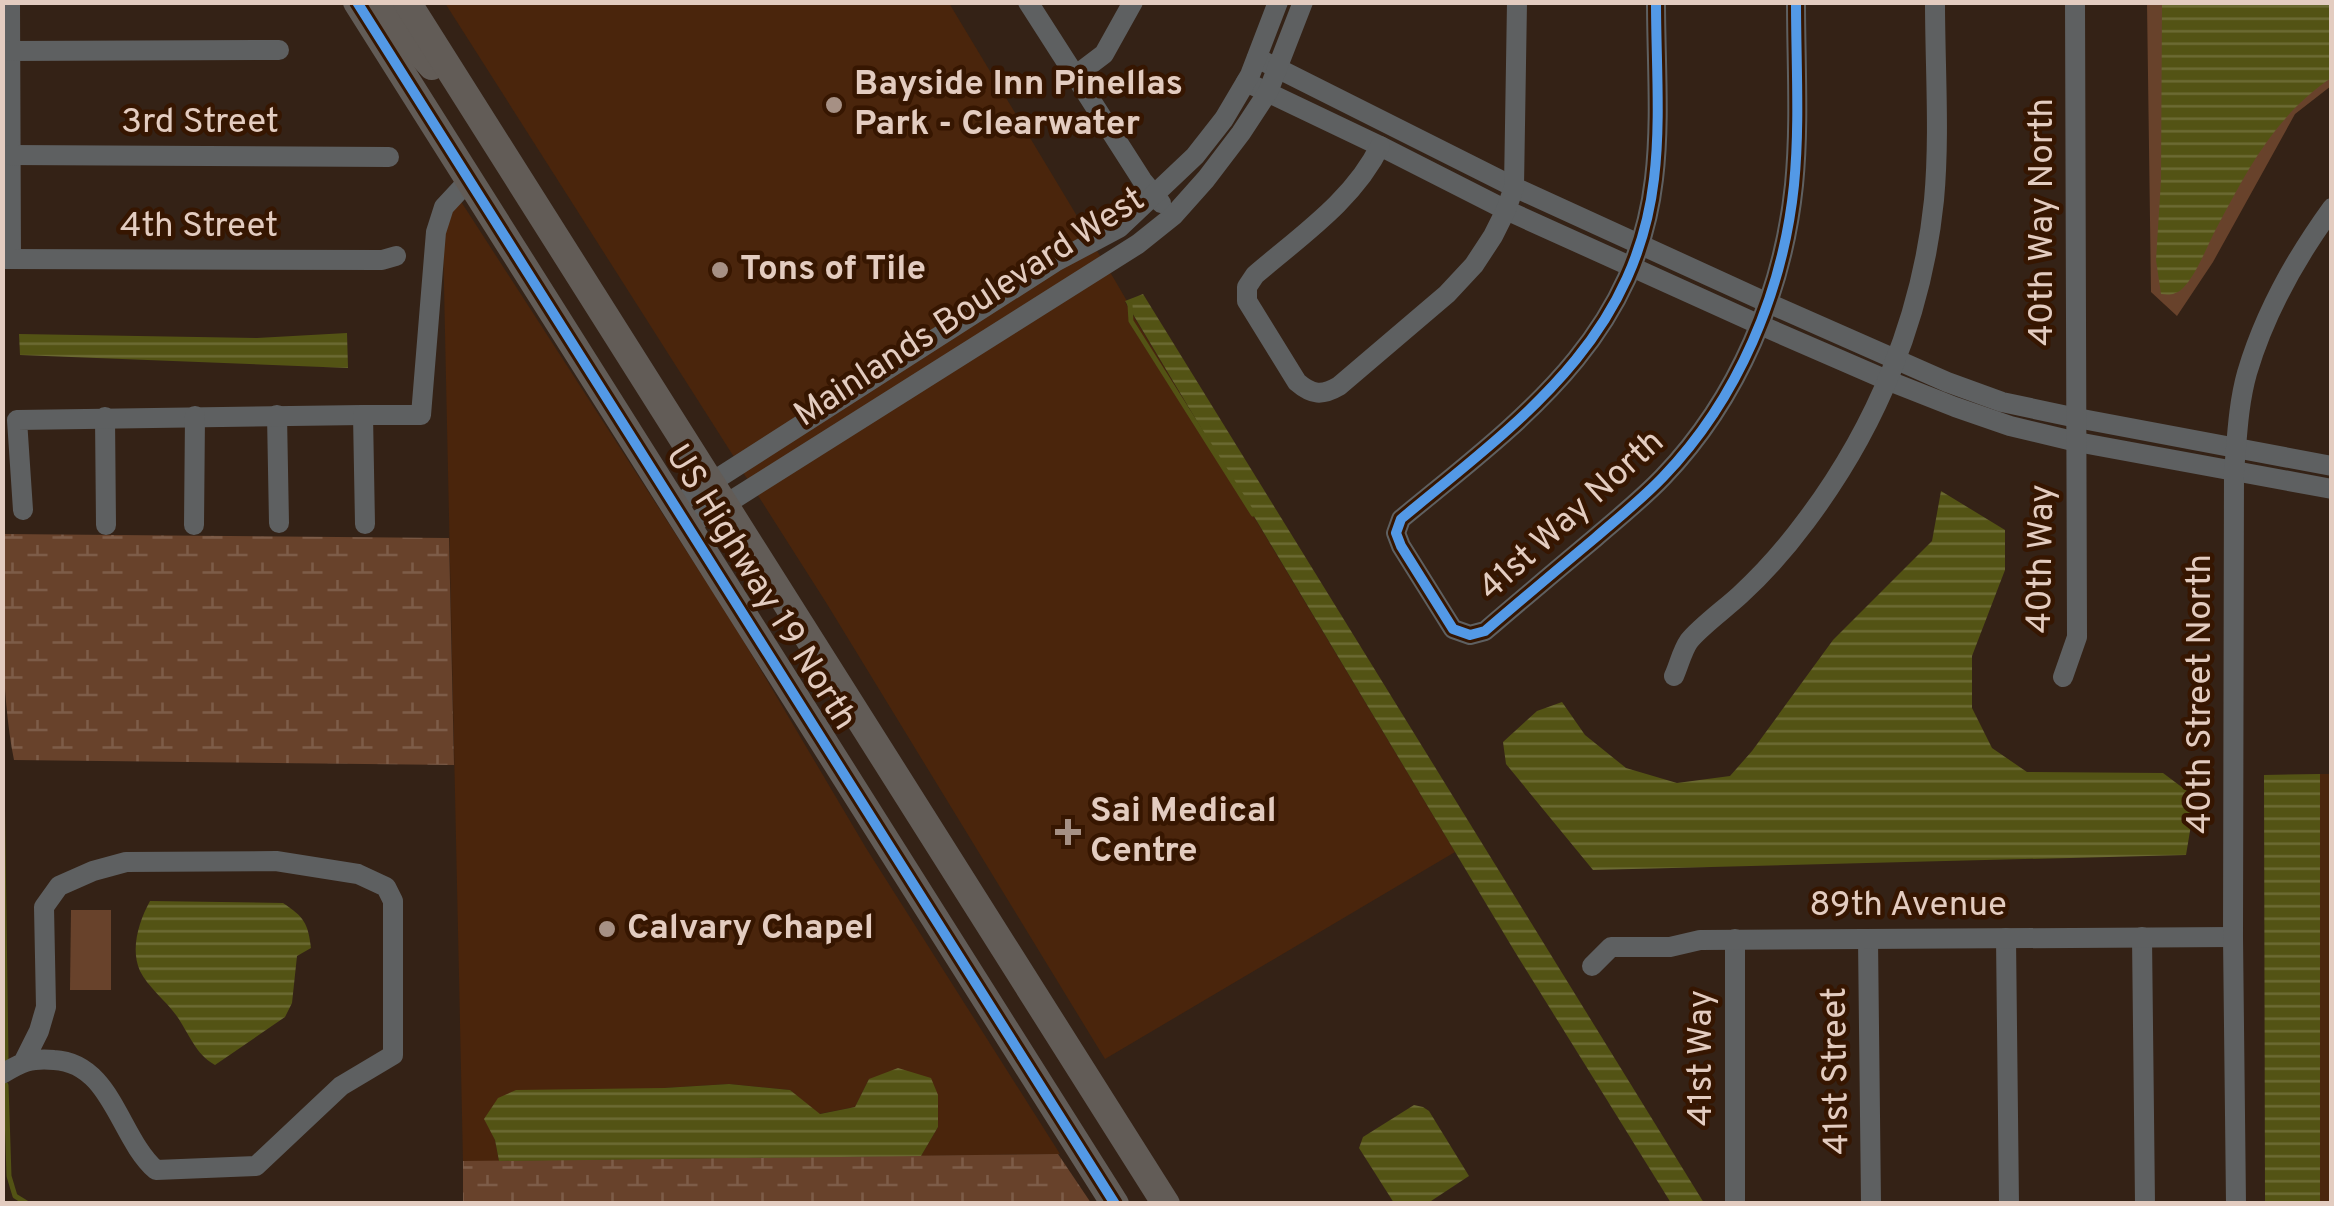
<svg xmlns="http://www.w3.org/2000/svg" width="2334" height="1206" font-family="Overpass,sans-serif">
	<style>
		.built { fill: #4a250c }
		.grass { fill: #68422b }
		.wetland { fill: url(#wetland-marsh) }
		.water { fill: url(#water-rules) }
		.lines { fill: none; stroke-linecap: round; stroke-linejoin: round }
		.stream { stroke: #535314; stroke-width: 5 }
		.minor { stroke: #5e6061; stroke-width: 20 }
		.highway { stroke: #625c57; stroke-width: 28 }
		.cycleway-casing { stroke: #361601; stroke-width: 16 }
		.cycleway { stroke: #5399e6; stroke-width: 10 }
		.poi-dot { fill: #a69084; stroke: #361601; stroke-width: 4 }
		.labels { text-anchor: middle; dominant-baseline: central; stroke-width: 9; stroke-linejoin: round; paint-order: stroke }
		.poi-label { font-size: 35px; font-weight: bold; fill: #e3ccc0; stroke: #361601; text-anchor: start }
		.street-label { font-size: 35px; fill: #e3ccc0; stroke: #361601 }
	</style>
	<defs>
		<pattern id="wetland-marsh" width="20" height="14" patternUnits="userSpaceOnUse" patternTransform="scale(2.5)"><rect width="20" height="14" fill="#68422b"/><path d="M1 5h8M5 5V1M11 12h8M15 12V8" fill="none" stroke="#7d5c48"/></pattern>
		<pattern id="water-rules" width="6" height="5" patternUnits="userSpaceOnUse" patternTransform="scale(2.5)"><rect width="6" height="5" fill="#535314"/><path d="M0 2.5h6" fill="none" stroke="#6c6b34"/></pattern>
	</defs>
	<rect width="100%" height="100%" fill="#342216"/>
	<g class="built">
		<path d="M 445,3 L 949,3 L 1089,236 L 734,457 Z"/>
		<path d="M 460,200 L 733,623 L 866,848 L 1060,1154 L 921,1156 L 938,1127 L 869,1079 L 855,1107 L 819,1114 L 790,1090 L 729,1084 L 664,1088 L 485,1119 L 495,1140 L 499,1161 L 463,1161 L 443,240 L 451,211 Z"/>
		<path d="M 1097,251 L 1101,257 L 748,480 L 742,471 L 1058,270 Z"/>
		<path d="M 1110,272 L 1127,301 L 1125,302 L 1455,852 L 1105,1059 L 827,604 L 757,494 Z"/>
		<path d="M 2320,774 L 2332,774 L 2331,1204 L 2320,1203 Z"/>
	</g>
	<g class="grass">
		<path d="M 2147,3 L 2331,3 L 2331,86 L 2295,114 L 2213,262 L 2177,316 L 2151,292 Z"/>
		<path d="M 71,910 L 111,910 L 111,990 L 70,990 Z"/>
	</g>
	<g class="wetland">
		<path d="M 2,534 L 449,538 L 454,765 L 14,760 C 0,688 3,609 2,534 Z"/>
		<path d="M 1058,1154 L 1091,1203 L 463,1203 L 463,1161 Z"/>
	</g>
	<g class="water">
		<path d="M 2162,3 L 2332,3 L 2331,78 C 2274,117 2248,169 2216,229 C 2207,246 2196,276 2182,289 C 2175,295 2169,295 2161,294 L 2156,260 L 2161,180 Z"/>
		<path d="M 1143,294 L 1704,1203 L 1671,1203 L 1515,952 L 1125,301 Z"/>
		<path d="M 347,333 L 348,368 L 20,355 L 19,334 L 257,338 Z"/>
		<path d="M 1941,491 L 2005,530 L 2005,570 L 1972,656 L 1972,708 L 1992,748 L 2027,772 L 2163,773 L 2191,794 L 2192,819 L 2186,855 L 1593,870 L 1506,764 L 1503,742 L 1537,711 L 1562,702 L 1585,735 L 1626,768 L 1677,783 L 1730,776 L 1752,751 L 1833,640 L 1932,541 Z"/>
		<path d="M 2320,774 L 2320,1203 L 2265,1203 L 2264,775 Z"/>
		<path d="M 150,901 L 283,903 C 304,917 308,923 311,948 L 297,956 L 292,1003 L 285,1017 L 215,1065 C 195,1054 189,1033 176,1015 C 166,1001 147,986 140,971 C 130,949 139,921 150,901 Z"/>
		<path d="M 898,1068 L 931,1078 L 938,1095 L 938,1127 L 921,1156 L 499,1161 L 495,1140 L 484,1119 L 498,1098 L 516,1090 L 664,1088 L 729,1084 L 790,1090 L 820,1114 L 855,1107 L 869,1079 Z"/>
		<path d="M 1414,1105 L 1423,1107 L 1429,1111 L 1469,1176 L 1428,1203 L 1394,1203 L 1359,1148 L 1363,1137 Z"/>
	</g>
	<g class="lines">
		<g class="stream">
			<path d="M 1130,305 L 1131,321 L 1253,514"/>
			<path d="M 2,774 L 6,1059"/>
			<path d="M 6,1085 L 9,1176 L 15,1196 L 28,1204"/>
		</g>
		<g class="minor">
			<path d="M 10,2 L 11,259"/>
			<path d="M 1028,2 L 1142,180 L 1161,203"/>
			<path d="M 1656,2 C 1656,61 1661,121 1654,179 C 1635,341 1517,423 1401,519 L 1396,533 L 1401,546 L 1453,629 L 1470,635 L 1485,631 C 1521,600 1558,569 1595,538 C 1618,518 1642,499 1663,477 C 1738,399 1783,292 1794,185 C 1800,124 1796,63 1796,2"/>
			<path d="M 10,51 L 279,50"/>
			<path d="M 1257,58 L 1514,187 L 1768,303 L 1947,382 L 2002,402 L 2077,418 L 2332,466"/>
			<path d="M 1075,76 L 1104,54 L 1133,2"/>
			<path d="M 1246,82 L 1380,146 L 1506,210 L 1760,325 L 1889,381 L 1955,407 L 2010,426 L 2077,442 L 2332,489"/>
			<path d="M 1380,146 C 1354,200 1299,237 1255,275 L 1247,287 L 1247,301 L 1297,382 C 1312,395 1322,396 1339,386 L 1447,294 L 1474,265 L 1493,236 L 1506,210 L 1514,187 L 1517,2"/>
			<path d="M 10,155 L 389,157"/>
			<path d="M 2,259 L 382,260 L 396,256"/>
			<path d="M 277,415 L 279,523"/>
			<path d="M 105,417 L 106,525"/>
			<path d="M 676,505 L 1055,262 L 1119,228 L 1195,156 L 1224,119 L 1250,75 L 1278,2"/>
			<path d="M 23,510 L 17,420 L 363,415"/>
			<path d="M 365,524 L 363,415 L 421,415 L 436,232 L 444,207 L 470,179"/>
			<path d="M 194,525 L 195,416"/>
			<path d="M 689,525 L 726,504 L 1138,244 L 1173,216 L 1206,179 L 1241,133 L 1268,92 L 1303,2"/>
			<path d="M 1674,676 C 1679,665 1682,651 1689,641 C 1700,627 1726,608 1740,595 C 1764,573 1786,548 1806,521 C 1876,428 1922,318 1934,200 C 1940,135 1935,68 1935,2"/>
			<path d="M 2063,677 L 2077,637 L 2075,2"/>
			<path d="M 2142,937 L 2145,1204"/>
			<path d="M 2006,938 L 2009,1204"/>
			<path d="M 1735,939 L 1735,1204"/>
			<path d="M 1868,939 L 1871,1204"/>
			<path d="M 1592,966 L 1611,947 L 1670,947 L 1700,940 L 2233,937"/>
			<path d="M 2,1074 C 22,1062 30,1058 54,1060 C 112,1063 119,1138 156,1170 L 256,1166 L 341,1086 L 393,1055 L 393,901 L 386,887 L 358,874 L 276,861 L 126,862 L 93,871 L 59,886 L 44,907 L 46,1007 L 39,1031 L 24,1061"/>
			<path d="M 2236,1204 L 2233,937 L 2234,472 C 2237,439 2238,405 2247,373 C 2265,312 2295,259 2332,208"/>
		</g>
		<g class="highway">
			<path d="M 357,2 L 1115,1204"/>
			<path d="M 380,2 L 392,22 L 432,66"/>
			<path d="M 407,2 L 1166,1204"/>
		</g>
		<g class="cycleway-casing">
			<g id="cycleway">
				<path d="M 357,2 L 1115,1204"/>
				<path d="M 1656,2 C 1656,61 1661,121 1654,179 C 1635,341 1517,423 1401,519 L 1396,533 L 1401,546 L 1453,629 L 1470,635 L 1485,631 C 1521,600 1558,569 1595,538 C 1618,518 1642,499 1663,477 C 1738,399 1783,292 1794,185 C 1800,124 1796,63 1796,2"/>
			</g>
		</g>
		<use href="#cycleway" class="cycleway"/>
	</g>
	<g class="poi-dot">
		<circle cx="834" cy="105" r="10"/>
		<circle cx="720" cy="270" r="10"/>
		<path d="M1063 817h10v10h10v10h-10v10h-10v-10h-10v-10h10z"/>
		<circle cx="607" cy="929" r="10"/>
	</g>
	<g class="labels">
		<g class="poi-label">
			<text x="854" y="85">Bayside Inn Pinellas<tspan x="854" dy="40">Park - Clearwater</tspan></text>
			<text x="740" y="270">Tons of Tile</text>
			<text x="1090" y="812">Sai Medical<tspan x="1090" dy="40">Centre</tspan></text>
			<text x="627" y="929">Calvary Chapel</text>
		</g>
		<g class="street-label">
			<text x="200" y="123">3rd Street</text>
			<text transform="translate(2043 222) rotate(-90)">40th Way North</text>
			<text x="199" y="227">4th Street</text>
			<text transform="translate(970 308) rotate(-33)">Mainlands Boulevard West</text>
			<text transform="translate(1572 516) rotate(-42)">41st Way North</text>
			<text transform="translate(2042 559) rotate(-89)">40th Way</text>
			<text transform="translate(760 588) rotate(58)">US Highway 19 North</text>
			<text transform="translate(2201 694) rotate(-90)">40th Street North</text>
			<text x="1908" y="906">89th Avenue</text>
			<text transform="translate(1702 1058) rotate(-90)">41st Way</text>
			<text transform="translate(1837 1071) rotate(-91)">41st Street</text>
		</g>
	</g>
	<rect width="2334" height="1206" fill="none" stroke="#e3ccc0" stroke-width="10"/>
</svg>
